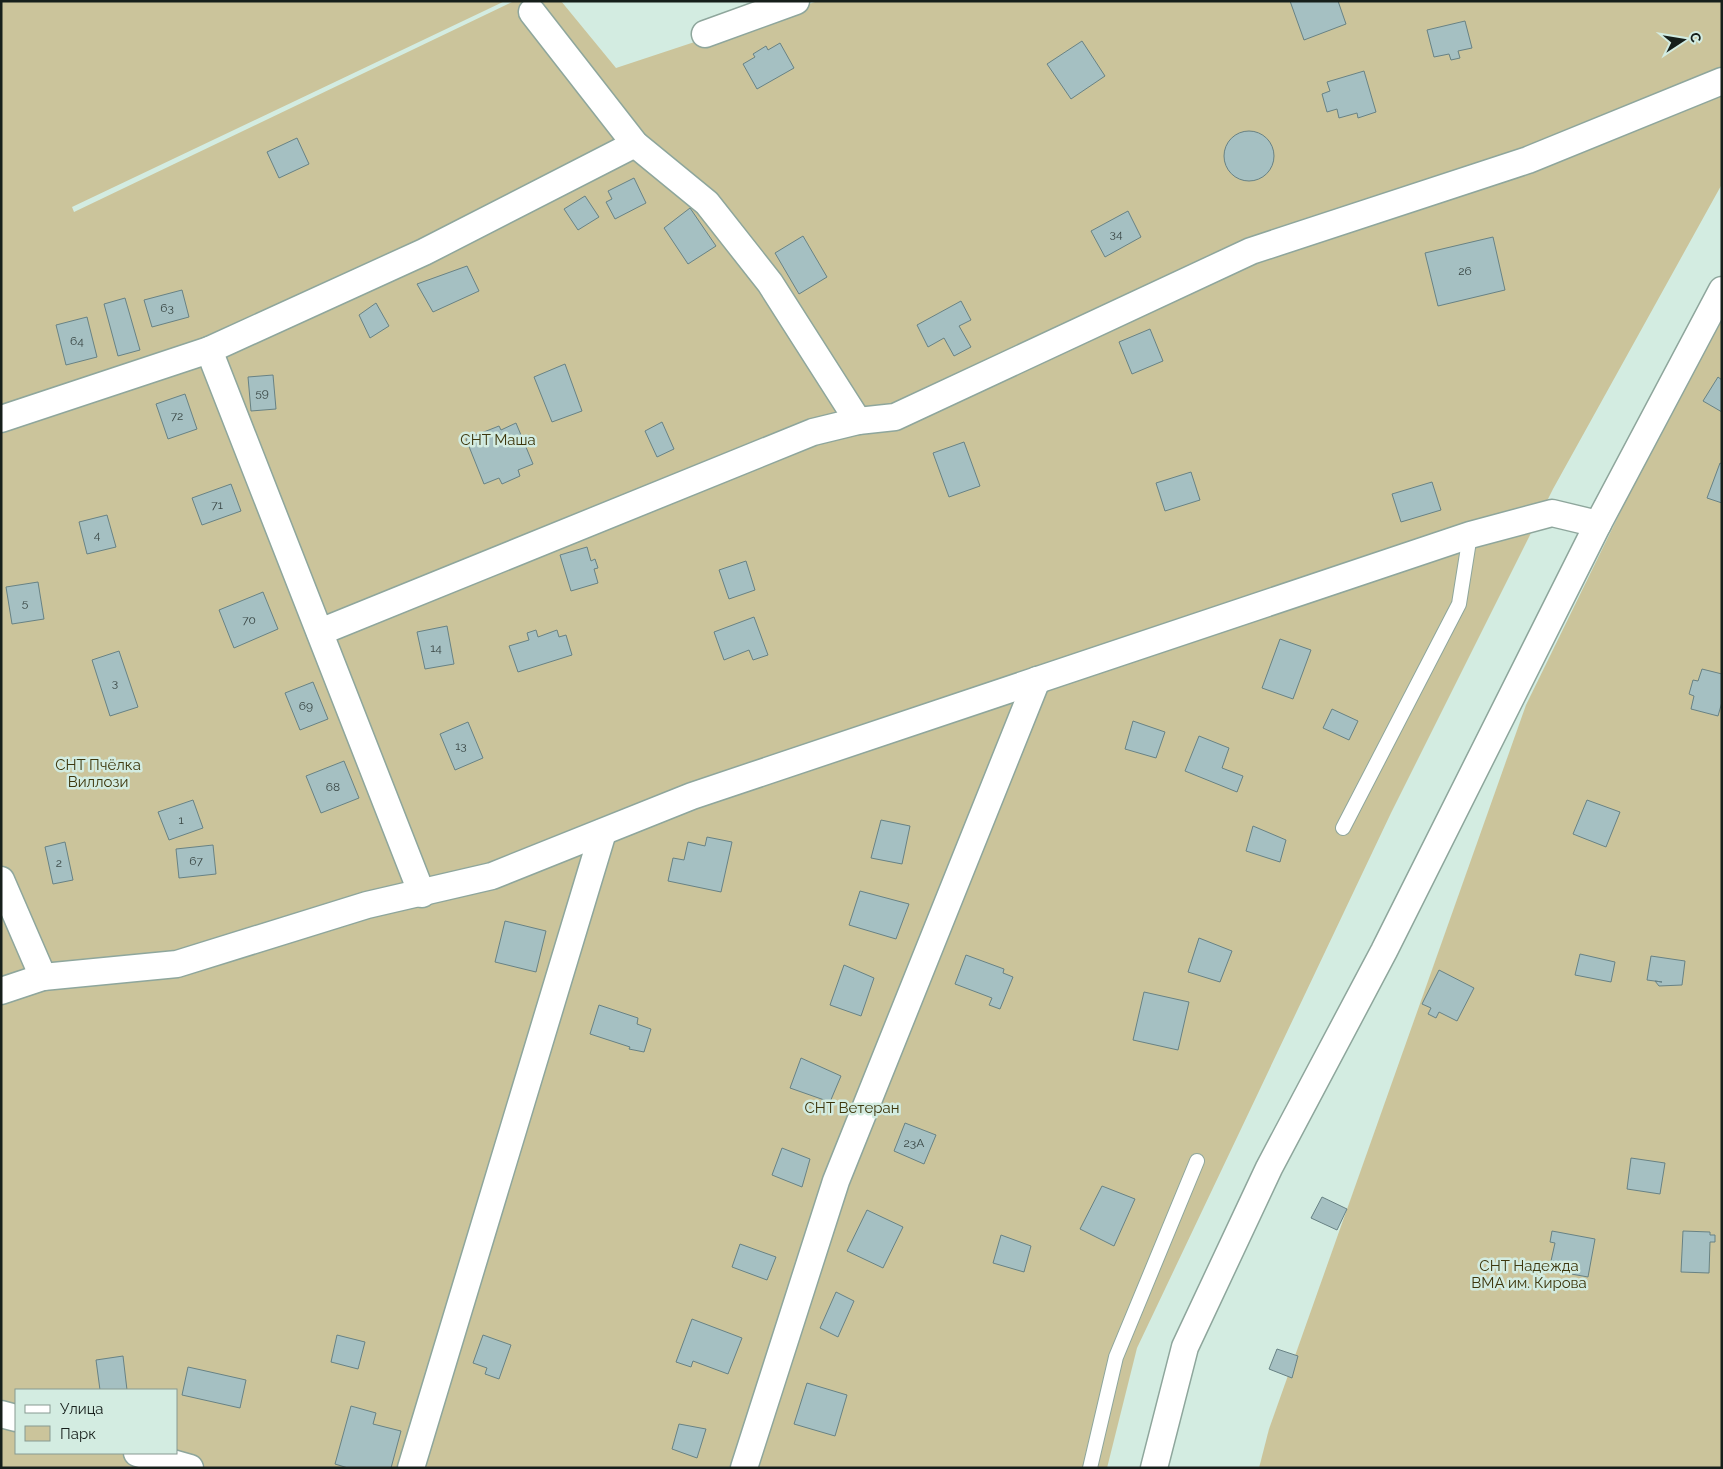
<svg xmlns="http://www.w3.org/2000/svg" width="1723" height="1469" font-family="Raleway,sans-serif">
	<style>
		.green { fill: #cbc49b; fill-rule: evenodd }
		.building { fill: #a5c0c2; stroke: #688284 }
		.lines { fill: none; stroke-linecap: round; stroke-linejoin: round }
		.lane-casing { stroke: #8ea69c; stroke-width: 16 }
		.street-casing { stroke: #8ea69c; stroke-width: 29 }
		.lane { stroke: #fff; stroke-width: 14 }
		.street { stroke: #fff; stroke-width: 26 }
		.labels { text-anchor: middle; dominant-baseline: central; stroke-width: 5; stroke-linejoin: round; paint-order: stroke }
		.number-label { font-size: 12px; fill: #3a4745 }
		.park-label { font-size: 15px; fill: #3d370d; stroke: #d3ece1 }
	</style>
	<rect width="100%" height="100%" fill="#d3ece1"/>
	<g class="green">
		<path d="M 1,1 L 505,1 L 72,207 L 74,212 L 514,1 L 561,1 L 616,68 L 818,1 L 1722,1 L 1722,184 L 1553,489 L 1391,813 L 1137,1348 L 1107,1468 L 1,1468 ZM 16,1390 L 176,1390 L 176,1453 L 16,1453 Z"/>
		<path d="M 1722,304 L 1722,1468 L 1259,1468 L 1269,1429 L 1526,705 Z"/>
	</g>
	<g class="building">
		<path d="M 1290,1 L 1338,1 L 1346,24 L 1304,40 Z"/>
		<path d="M 1465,21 L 1472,48 L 1458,51 L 1460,58 L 1451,60 L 1449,54 L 1434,57 L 1427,30 Z"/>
		<path d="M 1082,41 L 1105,76 L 1071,99 L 1047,64 Z"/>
		<path d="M 780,43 L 794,68 L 757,89 L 743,64 L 755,57 L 753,54 L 766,46 L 768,50 Z"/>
		<path d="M 1364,71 L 1376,112 L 1358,118 L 1357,113 L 1339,118 L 1337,109 L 1327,112 L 1322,94 L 1330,91 L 1327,82 Z"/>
		<circle cx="1249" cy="156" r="25"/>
		<path d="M 297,138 L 309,164 L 279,178 L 267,152 Z"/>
		<path d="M 634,178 L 646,203 L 615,219 L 606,202 L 612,199 L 608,191 Z"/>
		<path d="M 585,196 L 599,217 L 578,230 L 564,209 Z"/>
		<path d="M 690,208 L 716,246 L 688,264 L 664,228 Z"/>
		<path d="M 1128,211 L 1141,237 L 1105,257 L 1091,231 Z"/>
		<path d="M 803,236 L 827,277 L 799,294 L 775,253 Z"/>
		<path d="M 1493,237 L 1505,290 L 1438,306 L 1425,253 Z"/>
		<path d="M 467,266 L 479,291 L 433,312 L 417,284 Z"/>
		<path d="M 182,290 L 189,317 L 152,327 L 144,300 Z"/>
		<path d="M 125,298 L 140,350 L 118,356 L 104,304 Z"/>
		<path d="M 961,301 L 971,320 L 959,326 L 971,347 L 954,356 L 944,338 L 928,347 L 917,325 Z"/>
		<path d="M 376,303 L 389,326 L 370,338 L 359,315 Z"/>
		<path d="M 87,317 L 97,357 L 66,365 L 56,325 Z"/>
		<path d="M 1150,329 L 1163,361 L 1132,374 L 1119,342 Z"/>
		<path d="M 565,364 L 582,411 L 552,422 L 534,377 Z"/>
		<path d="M 273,375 L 276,409 L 251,411 L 248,377 Z"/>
		<path d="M 1718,377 L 1722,380 L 1722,412 L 1703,401 Z"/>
		<path d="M 185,394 L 197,429 L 168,439 L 156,404 Z"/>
		<path d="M 662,422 L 674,449 L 657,457 L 645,431 Z"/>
		<path d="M 516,423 L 533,464 L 518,470 L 520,476 L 502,484 L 499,478 L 484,484 L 466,439 L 499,426 L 501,430 Z"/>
		<path d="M 964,442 L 980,486 L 949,497 L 933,453 Z"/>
		<path d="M 1720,463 L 1722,464 L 1722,503 L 1707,498 Z"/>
		<path d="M 1191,472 L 1200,500 L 1165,511 L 1156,483 Z"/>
		<path d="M 1432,482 L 1441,510 L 1401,522 L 1392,494 Z"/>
		<path d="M 231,484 L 241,511 L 202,525 L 192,498 Z"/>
		<path d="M 107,515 L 116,547 L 87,554 L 79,522 Z"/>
		<path d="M 587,547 L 591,561 L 595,559 L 598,568 L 594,569 L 598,583 L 571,591 L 560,555 Z"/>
		<path d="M 746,561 L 755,590 L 729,599 L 719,570 Z"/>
		<path d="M 38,582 L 44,619 L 12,624 L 6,587 Z"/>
		<path d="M 263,592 L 278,629 L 234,648 L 219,610 Z"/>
		<path d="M 754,617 L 768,655 L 753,660 L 749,650 L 724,660 L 714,632 Z"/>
		<path d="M 447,626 L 454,664 L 425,669 L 417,632 Z"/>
		<path d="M 536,630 L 538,637 L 557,630 L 559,637 L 566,635 L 572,655 L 518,672 L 509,646 L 529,640 L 527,633 Z"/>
		<path d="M 1280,639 L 1311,650 L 1293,699 L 1262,688 Z"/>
		<path d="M 119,651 L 138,707 L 110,716 L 92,660 Z"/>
		<path d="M 1702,669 L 1722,674 L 1722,702 L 1718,716 L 1691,709 L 1694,696 L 1689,694 L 1693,680 L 1698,681 Z"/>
		<path d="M 313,682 L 328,719 L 300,730 L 285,693 Z"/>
		<path d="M 1332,709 L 1358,721 L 1349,740 L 1323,728 Z"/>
		<path d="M 1133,721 L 1165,732 L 1156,758 L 1125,749 Z"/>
		<path d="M 468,722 L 483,758 L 455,770 L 440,734 Z"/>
		<path d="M 1199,736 L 1229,748 L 1222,768 L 1243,776 L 1237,792 L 1185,771 Z"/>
		<path d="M 344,761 L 359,798 L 321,813 L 306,776 Z"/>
		<path d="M 193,800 L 203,828 L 169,840 L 158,812 Z"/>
		<path d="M 1587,800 L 1620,812 L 1606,847 L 1573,834 Z"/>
		<path d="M 881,820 L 910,826 L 902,864 L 871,858 Z"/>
		<path d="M 1253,826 L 1286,840 L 1280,862 L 1246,851 Z"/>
		<path d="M 707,837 L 732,842 L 721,892 L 668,881 L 673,858 L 684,860 L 688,842 L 705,846 Z"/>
		<path d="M 65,842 L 73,880 L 53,884 L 45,847 Z"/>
		<path d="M 213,845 L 216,874 L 179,878 L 176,849 Z"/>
		<path d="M 860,891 L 909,904 L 896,939 L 849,925 Z"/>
		<path d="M 505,921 L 546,931 L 536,972 L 495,962 Z"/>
		<path d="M 1199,938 L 1232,951 L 1220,982 L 1188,972 Z"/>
		<path d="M 1580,954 L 1615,962 L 1611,982 L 1575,975 Z"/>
		<path d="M 966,955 L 1004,969 L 1003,973 L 1013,977 L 1000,1009 L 989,1005 L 992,998 L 955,984 Z"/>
		<path d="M 1651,956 L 1685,961 L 1682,985 L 1659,986 L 1655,981 L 1662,982 L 1647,980 Z"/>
		<path d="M 844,965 L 874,978 L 861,1016 L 830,1005 Z"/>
		<path d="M 1439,970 L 1474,988 L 1457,1021 L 1439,1012 L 1436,1018 L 1428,1014 L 1431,1008 L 1422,1004 Z"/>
		<path d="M 1144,992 L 1189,1002 L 1178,1050 L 1133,1040 Z"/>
		<path d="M 599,1005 L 638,1018 L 637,1024 L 651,1029 L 644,1052 L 629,1049 L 630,1047 L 590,1034 Z"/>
		<path d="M 801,1058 L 841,1076 L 830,1102 L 790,1088 Z"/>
		<path d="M 905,1123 L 936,1135 L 924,1164 L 894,1151 Z"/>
		<path d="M 782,1148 L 810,1159 L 802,1187 L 772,1175 Z"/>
		<path d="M 1631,1158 L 1665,1163 L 1660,1194 L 1627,1189 Z"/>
		<path d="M 1102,1186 L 1135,1199 L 1114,1246 L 1080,1229 Z"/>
		<path d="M 1322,1197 L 1347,1209 L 1337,1230 L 1311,1218 Z"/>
		<path d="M 867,1210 L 903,1227 L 883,1268 L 847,1251 Z"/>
		<path d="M 1552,1231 L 1595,1239 L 1588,1277 L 1549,1270 L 1555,1243 L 1550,1242 Z"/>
		<path d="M 1683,1231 L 1710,1232 L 1710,1235 L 1715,1235 L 1715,1242 L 1710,1242 L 1709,1273 L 1681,1272 Z"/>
		<path d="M 1001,1235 L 1031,1246 L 1024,1272 L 993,1263 Z"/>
		<path d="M 740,1244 L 776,1257 L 767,1280 L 732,1267 Z"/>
		<path d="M 836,1292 L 854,1301 L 838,1337 L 820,1328 Z"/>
		<path d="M 692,1319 L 742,1338 L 728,1374 L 693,1361 L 691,1367 L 676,1362 Z"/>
		<path d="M 337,1335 L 365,1342 L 358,1369 L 331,1362 Z"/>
		<path d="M 483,1335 L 511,1345 L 499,1379 L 485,1374 L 487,1368 L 473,1363 Z"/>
		<path d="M 1277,1349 L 1298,1356 L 1292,1378 L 1269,1369 Z"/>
		<path d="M 123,1356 L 127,1390 L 100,1390 L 96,1360 Z"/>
		<path d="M 188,1367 L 246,1380 L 240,1408 L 182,1395 Z"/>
		<path d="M 807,1383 L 847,1395 L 835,1436 L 794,1424 Z"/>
		<path d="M 351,1406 L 376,1413 L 373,1424 L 401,1431 L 391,1468 L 348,1468 L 335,1464 Z"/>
		<path d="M 679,1424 L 706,1429 L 697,1458 L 672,1449 Z"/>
	</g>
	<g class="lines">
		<g class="lane-casing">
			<g id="lane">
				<path d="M 1343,828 L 1459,604 L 1470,535"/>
				<path d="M 1090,1468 L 1116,1357 L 1197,1161"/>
			</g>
		</g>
		<g class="street-casing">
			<g id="street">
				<path d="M 532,12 L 635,144 L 707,203 L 770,283 L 858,421"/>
				<path d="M 705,34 L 796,1"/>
				<path d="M 209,350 L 422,894"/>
				<path d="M 1,419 L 209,350 L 424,252 L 635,144"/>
				<path d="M 320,632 L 813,432 L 858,421 L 895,417 L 1251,251 L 1528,160 L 1722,81"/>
				<path d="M 1,880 L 43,977"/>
				<path d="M 1,991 L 43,977 L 177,964 L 367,905 L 492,876 L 692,796 L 1470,535 L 1552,513 L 1598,524"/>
				<path d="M 1,1414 L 16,1418"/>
				<path d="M 137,1453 L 190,1468"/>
				<path d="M 411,1468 L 603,832"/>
				<path d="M 744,1468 L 836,1181 L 1037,680"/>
				<path d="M 1154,1468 L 1185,1347 L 1269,1168 L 1384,951 L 1598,524 L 1722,290"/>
			</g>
		</g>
		<use href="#lane" class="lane"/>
		<use href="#street" class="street"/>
	</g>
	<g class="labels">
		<g class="number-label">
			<text x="1116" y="234">34</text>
			<text x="1465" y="271">26</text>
			<text x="167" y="308">63</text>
			<text x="77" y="341">64</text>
			<text x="262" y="393">59</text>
			<text x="177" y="416">72</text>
			<text x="217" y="505">71</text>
			<text x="97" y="535">4</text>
			<text x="25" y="603">5</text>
			<text x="249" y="620">70</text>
			<text x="436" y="648">14</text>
			<text x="115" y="683">3</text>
			<text x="306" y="706">69</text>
			<text x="461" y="746">13</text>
			<text x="333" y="787">68</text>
			<text x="181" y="820">1</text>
			<text x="196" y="861">67</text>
			<text x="59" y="863">2</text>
			<text x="914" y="1143">23А</text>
		</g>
		<g class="park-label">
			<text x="498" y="440">СНТ Маша</text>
			<text x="98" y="765">СНТ Пчёлка<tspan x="98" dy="17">Виллози</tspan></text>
			<text x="852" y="1108">СНТ Ветеран</text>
			<text x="1529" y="1266">СНТ Надежда<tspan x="1529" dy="17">ВМА им. Кирова</tspan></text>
		</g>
	</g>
	<rect width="1723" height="1469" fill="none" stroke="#161f1b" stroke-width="5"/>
	<rect x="15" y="1389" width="162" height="65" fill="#d3ece1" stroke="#879a92"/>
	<rect x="25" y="1405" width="25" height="8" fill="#ffffff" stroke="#879a92"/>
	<text x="60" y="1414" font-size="15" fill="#161f1b">Улица</text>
	<rect x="25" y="1426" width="25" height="15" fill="#cbc49b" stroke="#879a92"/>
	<text x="60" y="1439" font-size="15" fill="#161f1b">Парк</text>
	<g transform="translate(1683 40) rotate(78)" stroke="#d3ece1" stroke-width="4" paint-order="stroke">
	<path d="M0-4L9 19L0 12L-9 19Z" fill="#161f1b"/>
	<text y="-8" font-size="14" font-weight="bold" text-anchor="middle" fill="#161f1b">С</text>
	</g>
</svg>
